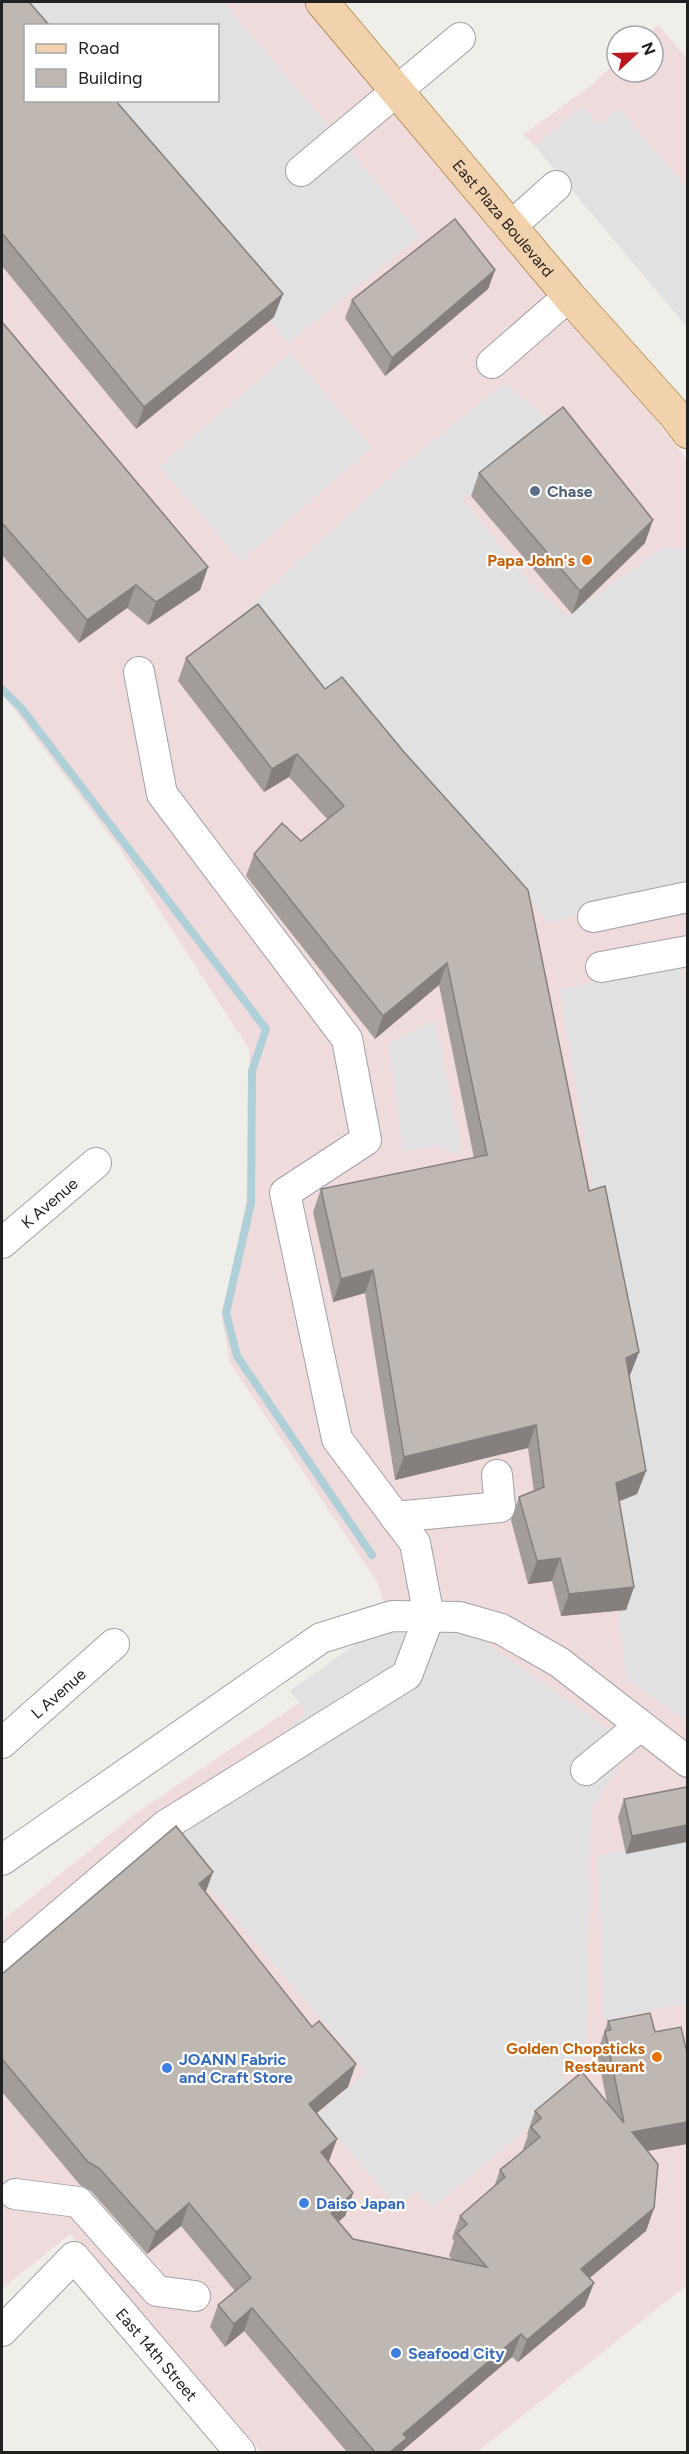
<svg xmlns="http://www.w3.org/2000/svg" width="689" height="2454" font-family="Figtree,sans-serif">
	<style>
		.commercial { fill: #efdbdb; fill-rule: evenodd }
		.parking { fill: #e1e1e1 }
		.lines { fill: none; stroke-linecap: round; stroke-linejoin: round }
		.stream { stroke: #afd0d8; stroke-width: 8 }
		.minor-casing { stroke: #a2a2a2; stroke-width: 32 }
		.major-casing { stroke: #8c6112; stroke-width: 34 }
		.minor { stroke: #fff; stroke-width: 30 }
		.major { stroke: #f2d2ad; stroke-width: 33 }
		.wall { fill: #a39d99 }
		.shaded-wall { fill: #85807d }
		.building { fill: #beb7b2; stroke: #85807d; stroke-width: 1.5 }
		.service-dot { fill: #5c6f8a; stroke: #fff; stroke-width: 2 }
		.food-dot { fill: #e8710a; stroke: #fff; stroke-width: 2 }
		.shop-dot { fill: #3f7fe0; stroke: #fff; stroke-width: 2 }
		.labels { text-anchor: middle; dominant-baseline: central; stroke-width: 4.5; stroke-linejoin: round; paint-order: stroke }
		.street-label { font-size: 16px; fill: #212121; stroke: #fff }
		.service-label { font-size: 16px; font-weight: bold; fill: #4e5e75; stroke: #fff; text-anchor: start }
		.food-label { font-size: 16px; font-weight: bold; fill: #c56008; stroke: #fff; text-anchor: end }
		.shop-label { font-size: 16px; font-weight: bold; fill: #366cbe; stroke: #fff; text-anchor: start }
	</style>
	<rect width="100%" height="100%" fill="#f0eee9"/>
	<g class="commercial">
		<path d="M 2,2 L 305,2 L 615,367 L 687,460 L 687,2285 L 477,2452 L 261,2452 L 70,2234 L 2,2289 L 2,1921 L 135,1814 L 395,1638 L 378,1583 L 230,1363 L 222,1318 L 254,1165 L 249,1049 L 122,852 L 2,693 ZM 26,26 L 218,26 L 218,100 L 26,100 Z"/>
		<path d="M 658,25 L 687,58 L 687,327 L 535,146 L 523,135 L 589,87 L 617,62 L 617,72 L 653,72 L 653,36 L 646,36 Z"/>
	</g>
	<g class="parking">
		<path d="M 2,2 L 223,2 L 421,235 L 288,343 L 85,101 L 218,100 L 218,26 L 26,26 Z"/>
		<path d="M 583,106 L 599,125 L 619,108 L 687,189 L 687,326 L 535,146 Z"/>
		<path d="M 290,353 L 372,448 L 241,561 L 159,466 Z"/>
		<path d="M 505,383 L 556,425 L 463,500 L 530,582 L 567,616 L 663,547 L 687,548 L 687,883 L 620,899 L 549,924 L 409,759 L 238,617 L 406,462 Z"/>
		<path d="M 681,964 L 685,995 L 687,995 L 687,1719 L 685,1720 L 626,1678 L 620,1626 L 625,1392 L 560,989 Z"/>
		<path d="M 435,1020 L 462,1155 L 434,1146 L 403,1152 L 389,1043 Z"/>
		<path d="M 429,1623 L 478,1637 L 632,1746 L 591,1809 L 586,2052 L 561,2073 L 571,2091 L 433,2208 L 417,2191 L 397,2206 L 318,2115 L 367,2072 L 170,1844 L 306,1712 L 290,1691 L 366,1637 Z"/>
		<path d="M 687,1839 L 687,2003 L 604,2020 L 598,1855 Z"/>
	</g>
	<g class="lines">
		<path class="stream" d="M 2,689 L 22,709 L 266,1029 L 252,1071 L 251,1203 L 226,1313 L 237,1356 L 372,1555"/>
		<g class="minor-casing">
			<g id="minor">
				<path d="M 301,171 L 460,38"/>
				<path d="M 510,227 L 556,186"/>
				<path d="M 492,363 L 569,296"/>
				<path d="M 593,917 L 688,897"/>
				<path d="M 601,967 L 688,951"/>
				<path id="s1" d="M 2,1243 L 96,1163"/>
				<path d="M 395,1517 L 500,1507 L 497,1475"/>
				<path id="s2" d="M 2,1743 L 114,1644"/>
				<path d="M 586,1770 L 640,1726"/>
				<path d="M 2,1860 L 321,1638 L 392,1616 L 459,1617 L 501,1629 L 559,1662 L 688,1762"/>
				<path d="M 2,1964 L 166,1825 L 407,1675 L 429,1617 L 415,1543 L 337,1439 L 285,1193 L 366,1140 L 347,1039 L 162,794 L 139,672"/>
				<path d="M 15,2194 L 78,2202 L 157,2291 L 195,2296"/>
				<path id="s3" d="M 2,2331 L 74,2257 L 240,2452"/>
			</g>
		</g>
		<g class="major-casing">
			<g id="major">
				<path id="s4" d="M 322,2 L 569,296 L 676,416 L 688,432"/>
			</g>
		</g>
		<use href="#minor" class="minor"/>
		<use href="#major" class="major"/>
	</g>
	<g class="wall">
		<path d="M 2,2 L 274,317 L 136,429 L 2,266 Z"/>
		<path d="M 495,270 L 488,289 L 385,376 L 345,318 L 352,300 Z"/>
		<path d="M 2,322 L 208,567 L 200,590 L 148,625 L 127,608 L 79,643 L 2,555 Z"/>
		<path d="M 479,473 L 645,543 L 572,614 L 471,496 Z"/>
		<path d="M 258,604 L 589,1191 L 639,1352 L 630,1375 L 629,1376 L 646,1471 L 637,1494 L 619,1501 L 634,1587 L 626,1610 L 561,1616 L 552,1581 L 528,1584 L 511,1520 L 519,1497 L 534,1492 L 528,1448 L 395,1480 L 365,1293 L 333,1302 L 313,1212 L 321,1189 L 474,1158 L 439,985 L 375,1039 L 246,876 L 254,854 L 301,841 L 328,820 L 289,777 L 264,792 L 178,681 L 186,658 Z"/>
		<path d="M 687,1787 L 626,1854 L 618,1817 L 624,1799 Z"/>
		<path d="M 205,1892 L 348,2087 L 316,2113 L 329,2162 L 353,2193 L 345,2216 L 338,2222 L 353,2239 L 453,2260 L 449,2256 L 454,2241 L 452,2238 L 460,2216 L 494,2187 L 500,2170 L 524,2150 L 523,2149 L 528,2135 L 527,2134 L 535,2111 L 607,2102 L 597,2053 L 608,2021 L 655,2032 L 686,2049 L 687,2049 L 687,2144 L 647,2151 L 654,2208 L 646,2231 L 589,2278 L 585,2306 L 518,2362 L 512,2357 L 402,2451 L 402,2452 L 347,2452 L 244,2331 L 225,2347 L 210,2327 L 218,2305 L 235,2291 L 181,2226 L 147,2254 L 91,2191 L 80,2185 L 2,2092 L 2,1974 Z"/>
	</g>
	<g class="shaded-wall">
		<path d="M 495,270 L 488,289 L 385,376 L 392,358 Z"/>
		<path d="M 283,294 L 274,317 L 136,429 L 144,407 Z"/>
		<path d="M 653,520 L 645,543 L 572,614 L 580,591 Z"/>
		<path d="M 208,567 L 200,590 L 148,625 L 156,602 Z"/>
		<path d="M 136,585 L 127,608 L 79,643 L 87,620 Z"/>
		<path d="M 297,754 L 289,777 L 264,792 L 272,769 Z"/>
		<path d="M 447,963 L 439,985 L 375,1039 L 383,1016 Z"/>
		<path d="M 373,1270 L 365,1293 L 333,1302 L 341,1279 Z"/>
		<path d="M 639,1352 L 630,1375 L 618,1380 L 626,1358 Z"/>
		<path d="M 536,1425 L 528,1448 L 395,1480 L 404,1457 Z"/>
		<path d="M 646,1471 L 637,1494 L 608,1506 L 616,1483 Z"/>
		<path d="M 560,1558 L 552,1581 L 528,1584 L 537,1561 Z"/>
		<path d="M 634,1587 L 626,1610 L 561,1616 L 569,1594 Z"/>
		<path d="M 687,1825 L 687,1842 L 626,1854 L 632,1836 Z"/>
		<path d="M 213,1872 L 205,1894 L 199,1884 Z"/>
		<path d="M 356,2064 L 348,2087 L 300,2127 L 309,2104 Z"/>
		<path d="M 687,2122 L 687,2144 L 624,2155 L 632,2132 Z"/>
		<path d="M 337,2139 L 329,2161 L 313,2175 L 321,2152 Z"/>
		<path d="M 353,2193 L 345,2216 L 323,2235 L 331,2213 Z"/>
		<path d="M 189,2203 L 181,2226 L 147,2254 L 156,2232 Z"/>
		<path d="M 654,2208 L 646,2231 L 573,2292 L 581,2269 Z"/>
		<path d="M 594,2283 L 585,2306 L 518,2362 L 527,2340 Z"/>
		<path d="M 252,2308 L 244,2331 L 225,2347 L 234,2324 Z"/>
		<path d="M 521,2334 L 512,2357 L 402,2451 L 402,2452 L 390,2452 L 403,2434 Z"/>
	</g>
	<g class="building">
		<path d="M 2,2 L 29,2 L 50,26 L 26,26 L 26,100 L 115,100 L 283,294 L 144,407 L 2,233 Z"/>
		<path d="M 455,219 L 495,270 L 392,358 L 352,300 Z"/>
		<path d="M 2,322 L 208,567 L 156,602 L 136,585 L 87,620 L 2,523 Z"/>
		<path d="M 563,407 L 653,520 L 580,591 L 479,473 Z"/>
		<path d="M 258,604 L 325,689 L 342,677 L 404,752 L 528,890 L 589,1191 L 605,1186 L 639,1352 L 626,1358 L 646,1471 L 616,1483 L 634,1587 L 569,1594 L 560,1558 L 537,1561 L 519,1497 L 544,1487 L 536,1425 L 404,1457 L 373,1270 L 341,1279 L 321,1189 L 487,1155 L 447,963 L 383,1016 L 254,854 L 282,823 L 301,841 L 344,806 L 297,754 L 272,769 L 186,658 Z"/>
		<path d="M 687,1787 L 687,1825 L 632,1836 L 624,1799 Z"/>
		<path d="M 176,1826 L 213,1872 L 199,1884 L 312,2027 L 319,2021 L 356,2064 L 309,2104 L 337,2139 L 321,2152 L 353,2193 L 331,2213 L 353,2239 L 487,2267 L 457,2233 L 467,2224 L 460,2216 L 505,2177 L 500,2170 L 540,2137 L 531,2127 L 541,2118 L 535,2111 L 582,2072 L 624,2123 L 605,2031 L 611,2030 L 608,2021 L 650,2013 L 655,2032 L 681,2027 L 686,2049 L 687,2049 L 687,2122 L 632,2132 L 658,2164 L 654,2208 L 581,2269 L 594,2283 L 527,2340 L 521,2334 L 403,2434 L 407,2438 L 390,2452 L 375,2452 L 252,2308 L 234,2324 L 218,2305 L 251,2278 L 189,2203 L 156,2232 L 99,2168 L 88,2162 L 2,2059 L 2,1974 Z"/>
	</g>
	<circle class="service-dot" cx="535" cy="491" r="6"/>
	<g class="food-dot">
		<circle cx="587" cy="560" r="6"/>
		<circle cx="657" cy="2057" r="6"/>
	</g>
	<g class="shop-dot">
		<circle cx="167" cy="2068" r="6"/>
		<circle cx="304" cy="2203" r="6"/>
		<circle cx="396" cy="2353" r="6"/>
	</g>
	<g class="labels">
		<g class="street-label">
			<text stroke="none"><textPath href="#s4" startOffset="282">East Plaza Boulevard</textPath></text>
			<text stroke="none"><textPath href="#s1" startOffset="62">K Avenue</textPath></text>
			<text stroke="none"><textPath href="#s2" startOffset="75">L Avenue</textPath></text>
			<text stroke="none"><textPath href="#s3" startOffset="231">East 14th Street</textPath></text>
		</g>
		<g class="service-label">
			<text x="547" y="491">Chase</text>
		</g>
		<g class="food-label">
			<text x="575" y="560">Papa John's</text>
			<text x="645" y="2048">Golden Chopsticks<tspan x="645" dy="18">Restaurant</tspan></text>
		</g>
		<g class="shop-label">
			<text x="179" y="2059">JOANN Fabric<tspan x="179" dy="18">and Craft Store</tspan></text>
			<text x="316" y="2203">Daiso Japan</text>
			<text x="408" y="2353">Seafood City</text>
		</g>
	</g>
	<rect width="689" height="2454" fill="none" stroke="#212121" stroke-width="6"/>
	<rect x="24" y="24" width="195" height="78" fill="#ffffff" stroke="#a6a6a6" stroke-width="1.5"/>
	<rect x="36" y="44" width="30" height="9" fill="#f2d2ad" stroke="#a6a6a6" stroke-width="1.5"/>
	<text x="78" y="54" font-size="18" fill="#212121">Road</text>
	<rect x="36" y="69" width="30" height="18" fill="#beb7b2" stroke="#a6a6a6" stroke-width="1.5"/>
	<text x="78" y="84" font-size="18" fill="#212121">Building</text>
	<g transform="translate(635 54) rotate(68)"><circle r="28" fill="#ffffff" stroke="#a6a6a6" stroke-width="1.5"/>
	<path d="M0-4.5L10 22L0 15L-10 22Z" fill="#ba181d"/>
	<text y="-9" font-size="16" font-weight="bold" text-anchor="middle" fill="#212121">N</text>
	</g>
</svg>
